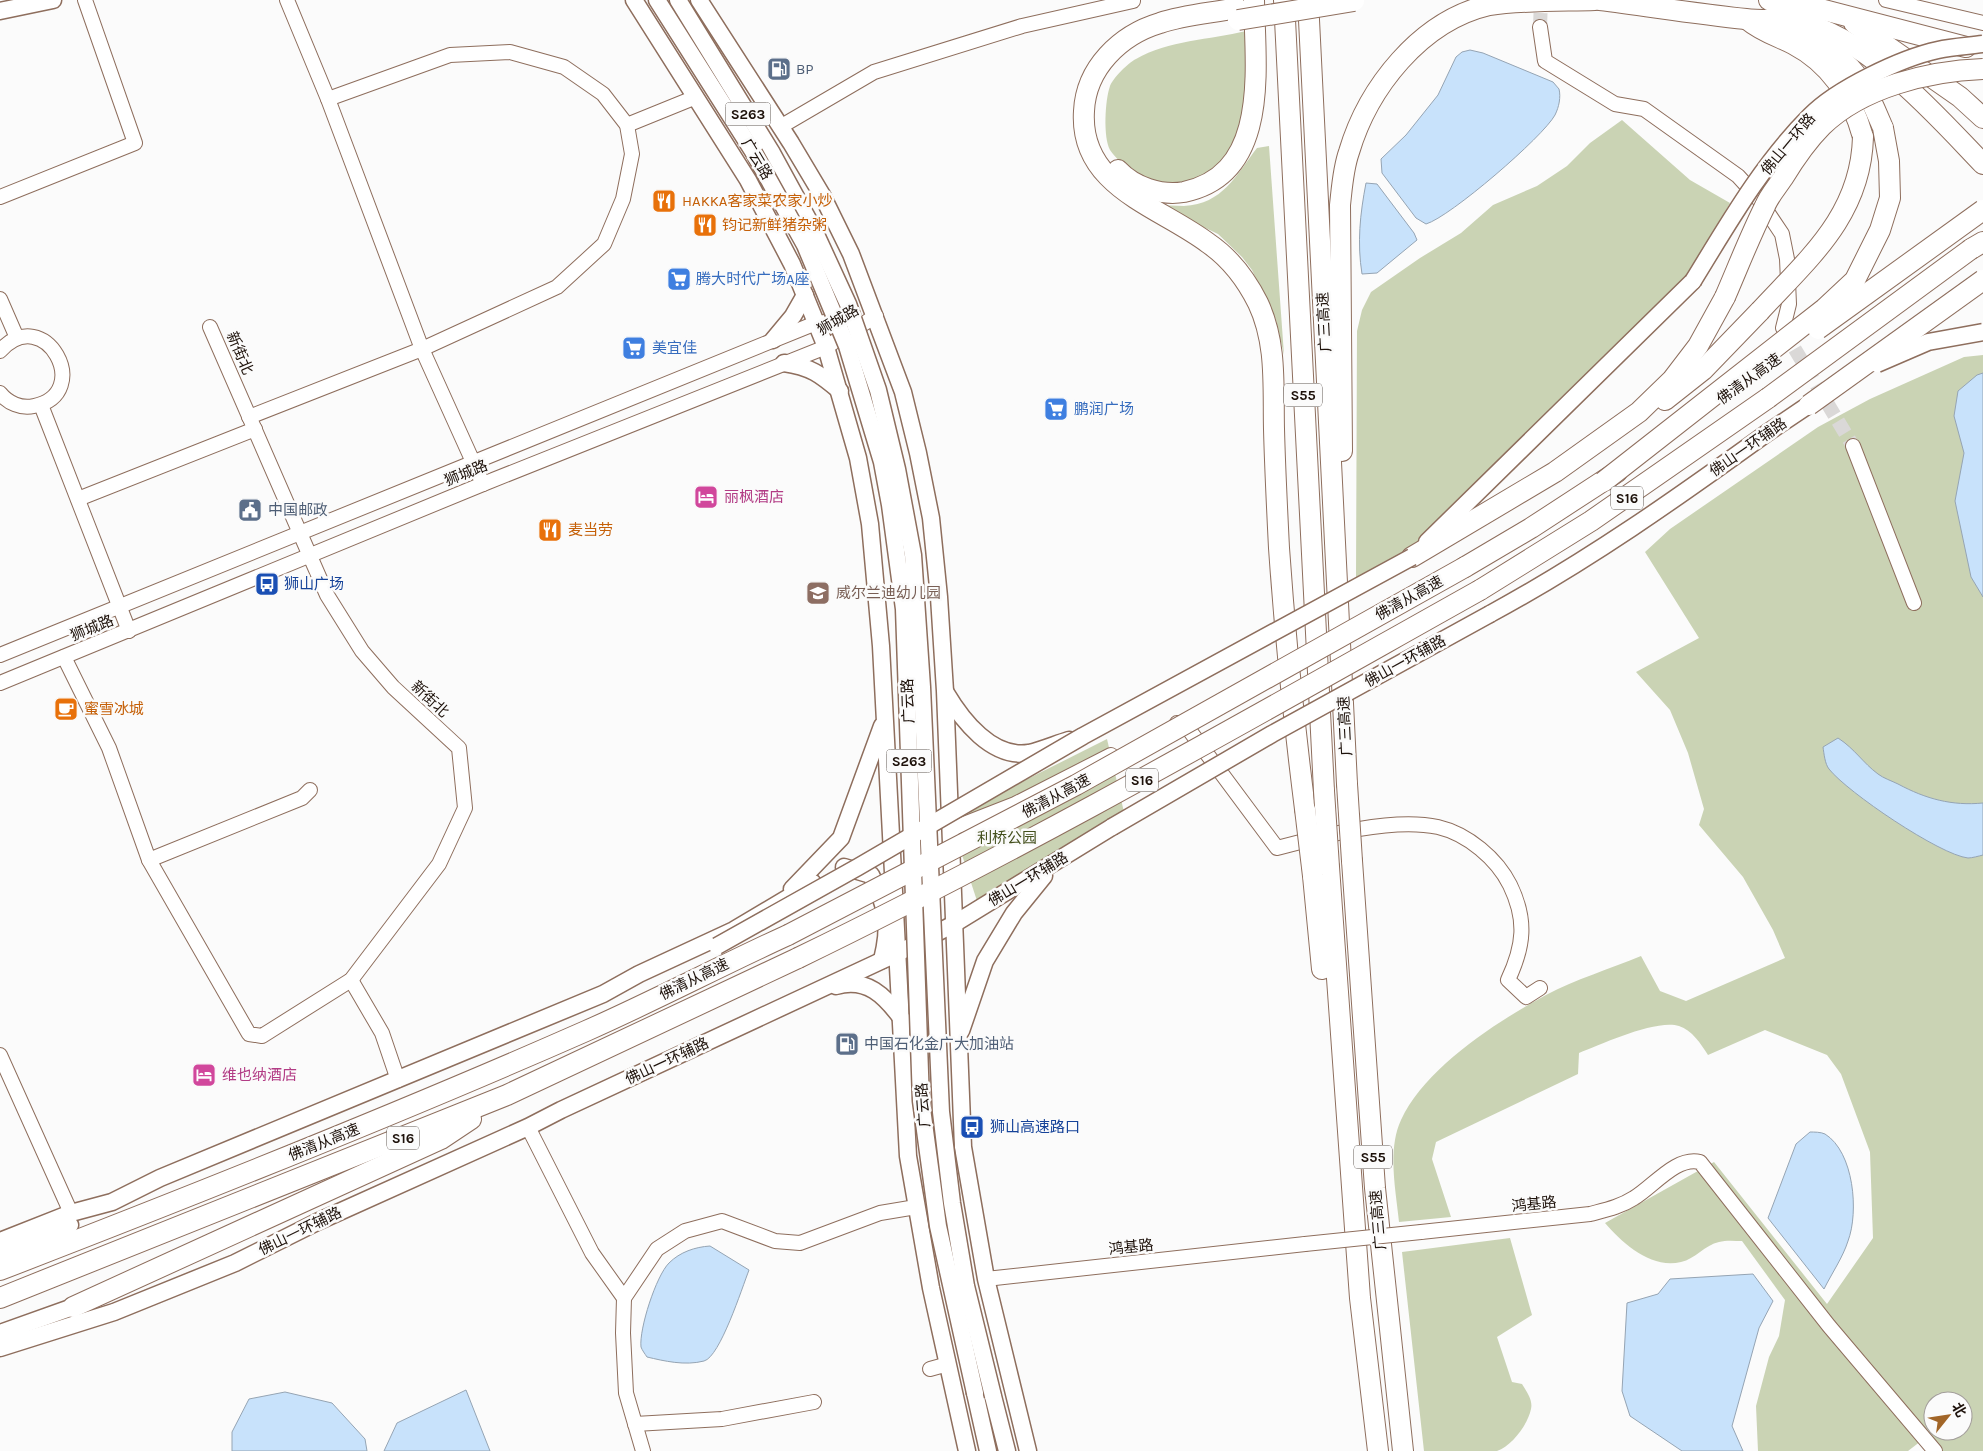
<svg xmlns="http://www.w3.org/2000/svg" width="1983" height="1451" font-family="Karla,'Noto Sans SC',sans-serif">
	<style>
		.green { fill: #cad3b4; fill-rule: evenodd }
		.water { fill: #c8e2fb; stroke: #95a4b3 }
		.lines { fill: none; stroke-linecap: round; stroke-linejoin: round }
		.minor-tunnel { stroke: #dad8d7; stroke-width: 14; stroke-dasharray: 14 7; stroke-linecap: butt }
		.minor-casing { stroke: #8e6e5d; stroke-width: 16 }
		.major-casing { stroke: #8e6e5d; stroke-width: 19 }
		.highway-casing { stroke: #8e6e5d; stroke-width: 22 }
		.minor { stroke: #fff; stroke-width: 14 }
		.major { stroke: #fff; stroke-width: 16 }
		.highway { stroke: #fff; stroke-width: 20 }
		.minor-bridge-casing { stroke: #8e6e5d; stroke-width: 16; stroke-linecap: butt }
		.major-bridge-casing { stroke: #8e6e5d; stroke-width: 19; stroke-linecap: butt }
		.highway-bridge-casing { stroke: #8e6e5d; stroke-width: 22; stroke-linecap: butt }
		.minor-bridge { stroke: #fff; stroke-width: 14 }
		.major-bridge { stroke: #fff; stroke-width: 16 }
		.highway-bridge { stroke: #fff; stroke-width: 20 }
		.labels { text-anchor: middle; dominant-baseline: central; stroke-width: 5; stroke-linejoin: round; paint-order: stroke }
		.shield { fill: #fbfbfb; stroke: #605853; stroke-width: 1 }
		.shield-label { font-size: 14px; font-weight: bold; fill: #1e120b }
		.service-label { font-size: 15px; fill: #4e5e75; stroke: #fbfbfb; text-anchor: start }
		.street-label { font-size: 15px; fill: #1e120b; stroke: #fbfbfb }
		.food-label { font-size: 15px; fill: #c56008; stroke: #fbfbfb; text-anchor: start }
		.shop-label { font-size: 15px; fill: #366cbe; stroke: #fbfbfb; text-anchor: start }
		.hotel-label { font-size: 15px; fill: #b23c85; stroke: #fbfbfb; text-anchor: start }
		.transit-label { font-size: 15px; fill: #164399; stroke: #fbfbfb; text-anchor: start }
		.education-label { font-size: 15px; fill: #785e54; stroke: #fbfbfb; text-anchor: start }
		.park-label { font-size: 15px; fill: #45511e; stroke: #fbfbfb }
	</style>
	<rect width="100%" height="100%" fill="#fbfbfb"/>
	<g class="green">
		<path d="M 1246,31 L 1248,85 L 1235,148 L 1204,178 L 1163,186 C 1144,177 1122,168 1110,150 C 1103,137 1105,100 1110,86 C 1113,78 1128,63 1136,59 C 1168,40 1210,40 1246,31 Z"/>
		<path d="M 1622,120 L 1690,180 L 1730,203 L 1691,273 L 1411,550 L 1356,578 L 1357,331 L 1362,310 L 1371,292 L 1420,258 L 1461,233 L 1493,205 L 1537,186 L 1567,166 L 1590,143 Z"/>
		<path d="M 1269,146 L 1284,355 L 1276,320 L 1252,270 L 1242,257 L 1218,234 L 1157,205 C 1166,205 1175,206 1184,206 C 1223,204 1236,175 1257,148 Z"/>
		<path d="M 1983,355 L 1983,1451 L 1928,1451 L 1921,1441 L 1908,1451 L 1758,1451 L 1756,1406 L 1769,1357 L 1779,1336 L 1785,1300 L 1742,1241 C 1735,1241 1726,1240 1719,1242 C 1705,1245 1695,1259 1681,1262 C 1651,1269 1623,1244 1605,1223 L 1714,1162 L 1827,1304 L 1873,1238 L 1870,1152 L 1841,1074 L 1827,1055 L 1765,1030 L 1708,1055 C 1701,1044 1692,1030 1679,1026 C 1656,1019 1602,1044 1579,1053 L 1578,1074 L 1436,1142 L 1432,1159 L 1451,1217 L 1399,1222 C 1396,1191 1387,1150 1401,1120 C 1425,1068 1496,1022 1546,995 C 1576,979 1610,969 1641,956 L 1660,991 L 1686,1001 L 1785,958 L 1773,930 L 1743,877 L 1699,825 L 1704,809 L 1688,753 L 1670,710 L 1636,672 L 1699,638 L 1645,552 L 1670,529 L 1818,427 L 1870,399 L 1964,357 ZM 1933,1401 L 1963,1401 L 1963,1431 L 1933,1431 Z"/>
		<path d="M 1107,739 L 1127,825 L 978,904 L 950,818 Z"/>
		<path d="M 1510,1238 L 1532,1315 L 1497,1337 L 1512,1382 L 1522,1384 C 1527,1392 1533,1400 1531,1409 C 1528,1424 1512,1446 1497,1451 C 1486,1451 1439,1451 1424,1451 L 1402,1252 Z"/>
	</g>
	<g class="water">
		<path d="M 1470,50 L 1483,53 L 1553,82 L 1559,89 C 1561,97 1559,107 1555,115 C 1543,137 1450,217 1426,224 L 1416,218 L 1382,173 L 1381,159 L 1406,135 L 1438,95 L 1456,57 L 1462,52 Z"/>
		<path d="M 1366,183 L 1377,184 L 1414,233 L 1417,240 L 1377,273 L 1362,274 C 1357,243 1360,214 1366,183 Z"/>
		<path d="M 1983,373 L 1983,597 L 1971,577 L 1955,501 L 1964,453 L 1954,416 L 1958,391 L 1977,375 Z"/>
		<path d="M 1838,738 C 1855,749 1863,763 1878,774 C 1883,778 1892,781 1898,784 C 1926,799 1952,806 1983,803 L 1983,855 C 1979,856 1972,858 1968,858 C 1940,855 1847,792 1829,769 C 1825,764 1824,754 1823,747 Z"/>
		<path d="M 1810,1132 C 1814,1132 1821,1132 1825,1134 C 1854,1152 1859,1212 1848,1241 C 1843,1257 1832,1273 1824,1289 L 1768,1218 L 1796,1144 Z"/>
		<path d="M 710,1246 L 749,1270 C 742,1288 720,1357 704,1361 C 685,1366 664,1361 647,1357 C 645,1354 642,1350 641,1347 C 639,1329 656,1276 669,1263 C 680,1252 695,1247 710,1246 Z"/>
		<path d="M 1753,1274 L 1773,1301 L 1759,1328 L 1732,1426 L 1743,1451 L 1682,1451 L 1630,1416 L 1622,1391 L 1627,1303 L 1658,1294 L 1670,1279 Z"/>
		<path d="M 466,1390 L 490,1451 L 384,1451 L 397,1423 Z"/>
		<path d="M 285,1392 L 332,1403 L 365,1439 L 367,1451 L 232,1451 L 232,1432 L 249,1399 Z"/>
	</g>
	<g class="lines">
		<g class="minor-tunnel">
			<path d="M 1540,27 L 1541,0"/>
			<path d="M 1784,331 L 1853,446"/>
		</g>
		<g class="minor-casing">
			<g id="minor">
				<path d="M 287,0 L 328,99 L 422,349 L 483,484"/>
				<path d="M 1886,0 L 1983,23"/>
				<path d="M 1540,27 L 1545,61 L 1615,104 L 1644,109 L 1738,176 L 1758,198 L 1782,234 L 1787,259 L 1789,304 L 1783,328"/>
				<path d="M 627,125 L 696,97"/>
				<path d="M 780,127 L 874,72 L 1022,26 L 1133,1"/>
				<path d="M 0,197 L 135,143 L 85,0"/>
				<path d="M 0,299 L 17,338"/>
				<path d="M 0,351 C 45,301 95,394 34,406 C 21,409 8,403 0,393"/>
				<path d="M 41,405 L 129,631"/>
				<path d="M 249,417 L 422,349 L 557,287 L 604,244 L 623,199 L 632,154 L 627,125 L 603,94 L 564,67 L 510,52 L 450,55 L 328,99"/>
				<path d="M 1853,446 L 1914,603"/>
				<path d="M 78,499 L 255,429"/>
				<path d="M 0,655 L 816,323 L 845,320"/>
				<path d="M 64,657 L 109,748 L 149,860 L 249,1034 L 262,1036 L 351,980 L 439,864 L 465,808 L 459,748 L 393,687 L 362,651 L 327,595 L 210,327"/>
				<path d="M 0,683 L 483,484 L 826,347 L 876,316"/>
				<path d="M 1177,723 L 1184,723 L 1277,848 C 1322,836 1392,817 1438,827 C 1468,834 1497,859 1510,885 C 1527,920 1524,946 1508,980 L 1526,997 L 1540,988"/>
				<path d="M 951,829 L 1015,804 L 1111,755"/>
				<path d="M 149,860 L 302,798 L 310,790"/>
				<path d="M 351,980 L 382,1033 L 398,1080"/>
				<path d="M 0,1055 L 71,1213"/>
				<path d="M 528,1127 L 592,1253 L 624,1298 L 623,1333 L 626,1393 L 643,1451"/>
				<path d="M 1421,1232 L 1590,1214 C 1605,1210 1620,1207 1634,1198 C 1653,1187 1676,1156 1700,1162 L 1829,1326 L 1935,1451"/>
				<path d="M 986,1279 L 1305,1244"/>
				<path d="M 624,1298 L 657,1249 L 685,1231 L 722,1221 L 775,1241 L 800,1243 L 880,1213 L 916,1207"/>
				<path d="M 930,1369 L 948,1364"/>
				<path d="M 635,1424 L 722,1419 L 814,1402"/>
			</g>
		</g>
		<g class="major-casing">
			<g id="major">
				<path d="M 634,0 L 748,180 L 792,264 L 826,347 L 858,458 L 870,524 L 881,646 L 908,1156 L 931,1288 L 967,1451"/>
				<path d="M 657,0 L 754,153"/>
				<path d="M 678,0 L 772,153 L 814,230"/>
				<path d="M 699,0 L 791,143 L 822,195 L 851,254 L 903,392 L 918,453 L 931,518 L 939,597 L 945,691 L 963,1147 L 986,1279 L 1028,1451"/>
				<path d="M 0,11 L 53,0"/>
				<path d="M 773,340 L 793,316 L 805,295"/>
				<path d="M 784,363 C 811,367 820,374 840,391"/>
				<path d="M 1427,542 L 1693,281"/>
				<path d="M 1490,614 C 1588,561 1677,498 1767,433"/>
				<path d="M 946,693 C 962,720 992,759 1029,753 C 1042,750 1056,744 1069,740"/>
				<path d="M 844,867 L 871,875 C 887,908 891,924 882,960"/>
				<path d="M 792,889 L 841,838 L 882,726"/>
				<path d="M 836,986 C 867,977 885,996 902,1019"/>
				<path d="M 961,1031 L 985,961 L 1014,913 L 1044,876"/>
				<path d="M 0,1241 L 71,1213 L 112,1202 L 160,1178 L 603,994 L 639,974 L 734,930 L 813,883"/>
				<path d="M 0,1254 L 70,1225"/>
				<path d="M 0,1333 L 73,1307"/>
				<path d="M 0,1348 L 114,1312 L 235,1263 L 317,1222 L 528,1127 L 561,1110 L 898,953 L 954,924 L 1112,827"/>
				<path d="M 975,1393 L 988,1451"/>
				<path d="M 993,1396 L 1007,1451"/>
			</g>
		</g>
		<g class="highway-casing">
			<g id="highway">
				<path d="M 1284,0 L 1324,791"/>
				<path d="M 1308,0 L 1347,784"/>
				<path d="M 1600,0 C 1648,6 1697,14 1746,19 C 1763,21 1782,19 1799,22 C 1869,38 1935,114 1983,164"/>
				<path d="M 1769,0 L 1816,17"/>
				<path d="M 1801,4 L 1966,47"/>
				<path d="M 1237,8 C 1212,13 1184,15 1160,23 C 1120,35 1086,68 1084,111 C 1079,187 1159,206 1208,243 C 1230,258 1246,279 1258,303 C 1277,343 1273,386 1274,429 C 1275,469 1277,508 1279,548 C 1285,635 1294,722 1305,809"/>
				<path d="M 1748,20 C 1761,31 1777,36 1793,44 C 1831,64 1852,97 1863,137"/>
				<path d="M 1854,23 L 1960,97 L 1983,118"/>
				<path d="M 1789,32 C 1816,41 1849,59 1863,85 C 1871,99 1877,114 1883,128"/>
				<path d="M 1118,170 C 1134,187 1161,196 1184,192 C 1271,174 1255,66 1254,0"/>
				<path d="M 1971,249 L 1983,242"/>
				<path d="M 1665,400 L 1703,370 L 1760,311"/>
				<path d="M 1342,451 L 1340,205 C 1342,187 1343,169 1349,152 C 1368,88 1420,21 1489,5 C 1524,0 1561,1 1595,0"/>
				<path d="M 1412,557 L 1555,472 L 1639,412 L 1672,380 L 1698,346 L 1725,297"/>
				<path d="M 1465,567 L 1531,528 L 1617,472"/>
				<path d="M 1480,590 L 1591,521 L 1768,398"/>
				<path d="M 1352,861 L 1375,1188 L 1403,1451"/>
				<path d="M 1329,867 L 1360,1298 L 1378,1451"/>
				<path d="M 1313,876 L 1322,969"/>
				<path d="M 0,1270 C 197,1194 393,1116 586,1031 C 654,1001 720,966 788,935"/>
				<path d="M 0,1298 L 507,1095 L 798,958"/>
				<path d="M 73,1307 L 441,1139 L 471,1119"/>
			</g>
		</g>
		<use href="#minor" class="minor"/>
		<use href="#major" class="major"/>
		<use href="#highway" class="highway"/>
		<g class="minor-bridge-casing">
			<path id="minor-bridge" d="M 1305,1244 L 1421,1232"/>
		</g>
		<g class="major-bridge-casing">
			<g id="major-bridge">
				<path d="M 754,153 L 805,245 L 847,346 L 882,462 L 890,505 L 904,609 L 921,1101 L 938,1226 L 975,1393"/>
				<path d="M 814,230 L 848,304 L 878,390 L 897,469 L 913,555 L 922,687 L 941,1112 L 952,1203 L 966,1286 L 993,1396"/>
				<path d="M 1693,281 C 1728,224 1762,164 1810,116 C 1836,89 1901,58 1938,50 C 1952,47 1968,46 1983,44"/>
				<path d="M 1877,364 L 1928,342 L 1983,332"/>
				<path d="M 1767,433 L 1819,398"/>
				<path d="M 1112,827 L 1272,734 L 1490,614"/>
				<path d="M 717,946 L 858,867 L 1083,736 L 1412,557"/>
			</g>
		</g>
		<g class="highway-bridge-casing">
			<g id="highway-bridge">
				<path d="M 1238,20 L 1354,1"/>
				<path d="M 1725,297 C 1738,267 1750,236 1765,206 C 1769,196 1777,187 1783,178 C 1794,160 1807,141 1822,126 C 1862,87 1929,71 1983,69"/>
				<path d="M 1760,311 C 1809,258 1861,215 1863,137"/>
				<path d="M 1818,329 L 1983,210"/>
				<path d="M 1768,398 L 1971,249"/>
				<path d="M 1809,405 L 1983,280"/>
				<path d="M 1603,482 L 1824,309 L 1855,280 L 1880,230 L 1890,198 L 1889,161 L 1883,128"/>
				<path d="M 1347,784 L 1352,861"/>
				<path d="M 1324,791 L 1329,867"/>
				<path d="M 1305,809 L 1313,876"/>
				<path d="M 788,935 L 1076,785 L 1465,567"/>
				<path d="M 798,958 C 1031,845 1255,716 1480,590"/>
			</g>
		</g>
		<use href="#minor-bridge" class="minor-bridge"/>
		<use href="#major-bridge" class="major-bridge"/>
		<use href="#highway-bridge" class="highway-bridge"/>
	</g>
	<defs>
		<g id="fuel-square" transform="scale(1.25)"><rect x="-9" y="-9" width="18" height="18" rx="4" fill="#5c6f8a" stroke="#fbfbfb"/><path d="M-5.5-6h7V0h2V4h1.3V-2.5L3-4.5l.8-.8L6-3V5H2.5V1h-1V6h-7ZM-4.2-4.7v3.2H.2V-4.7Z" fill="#fff"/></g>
		<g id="restaurant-square" transform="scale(1.25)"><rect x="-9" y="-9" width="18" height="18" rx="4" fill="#e8710a" stroke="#fbfbfb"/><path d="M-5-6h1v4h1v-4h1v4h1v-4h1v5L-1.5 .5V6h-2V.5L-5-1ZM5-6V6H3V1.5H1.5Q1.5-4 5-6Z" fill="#fff"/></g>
		<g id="supermarket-square" transform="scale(1.25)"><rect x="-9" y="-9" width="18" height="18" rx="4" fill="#3f7fe0" stroke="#fbfbfb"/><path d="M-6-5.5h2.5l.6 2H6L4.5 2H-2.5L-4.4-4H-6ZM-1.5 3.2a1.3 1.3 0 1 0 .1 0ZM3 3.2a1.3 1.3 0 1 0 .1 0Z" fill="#fff"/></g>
		<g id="hotel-square" transform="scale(1.25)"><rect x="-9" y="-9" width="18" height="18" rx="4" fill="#d1479c" stroke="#fbfbfb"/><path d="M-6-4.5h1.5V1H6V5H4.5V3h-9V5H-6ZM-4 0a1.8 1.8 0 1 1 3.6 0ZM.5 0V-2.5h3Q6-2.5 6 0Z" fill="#fff"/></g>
		<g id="civic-square" transform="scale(1.25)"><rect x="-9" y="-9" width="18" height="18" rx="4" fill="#5c6f8a" stroke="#fbfbfb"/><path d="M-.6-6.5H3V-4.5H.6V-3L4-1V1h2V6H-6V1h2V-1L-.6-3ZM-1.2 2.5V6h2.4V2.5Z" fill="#fff"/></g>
		<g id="bus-square" transform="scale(1.25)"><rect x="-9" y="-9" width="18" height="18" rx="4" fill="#1a4fb4" stroke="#fbfbfb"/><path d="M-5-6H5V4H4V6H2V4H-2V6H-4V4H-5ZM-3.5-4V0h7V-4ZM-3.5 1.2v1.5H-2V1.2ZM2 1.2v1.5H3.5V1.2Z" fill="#fff"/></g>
		<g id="school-square" transform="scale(1.25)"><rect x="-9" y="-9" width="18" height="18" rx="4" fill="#8d6e63" stroke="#fbfbfb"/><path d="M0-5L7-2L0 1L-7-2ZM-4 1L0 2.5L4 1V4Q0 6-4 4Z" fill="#fff"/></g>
		<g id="cafe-square" transform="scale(1.25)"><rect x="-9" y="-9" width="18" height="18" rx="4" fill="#e8710a" stroke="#fbfbfb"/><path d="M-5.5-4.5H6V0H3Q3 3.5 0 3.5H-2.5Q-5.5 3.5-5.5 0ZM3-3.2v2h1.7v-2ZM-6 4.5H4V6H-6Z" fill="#fff"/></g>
	</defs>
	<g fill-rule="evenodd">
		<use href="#fuel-square" x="779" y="69"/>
		<use href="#restaurant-square" x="664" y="201"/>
		<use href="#restaurant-square" x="705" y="225"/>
		<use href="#supermarket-square" x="679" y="279"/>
		<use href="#supermarket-square" x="634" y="348"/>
		<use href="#supermarket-square" x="1056" y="409"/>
		<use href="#hotel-square" x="706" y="497"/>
		<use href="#civic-square" x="250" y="510"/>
		<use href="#restaurant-square" x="550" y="530"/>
		<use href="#bus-square" x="267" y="584"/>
		<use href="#school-square" x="818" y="593"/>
		<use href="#cafe-square" x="66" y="709"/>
		<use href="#fuel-square" x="847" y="1044"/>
		<use href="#hotel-square" x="204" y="1075"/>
		<use href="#bus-square" x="972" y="1127"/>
	</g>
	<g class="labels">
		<g class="shield">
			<rect x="725.5" y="102.5" width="45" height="23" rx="4"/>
			<rect x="1284" y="383.5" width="38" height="23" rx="4"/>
			<rect x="1611" y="486.5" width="32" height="23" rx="4"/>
			<rect x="886.5" y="749.5" width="45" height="23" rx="4"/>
			<rect x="1126" y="768.5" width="32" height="23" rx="4"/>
			<rect x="387" y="1126.5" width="32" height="23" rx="4"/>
			<rect x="1354" y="1145.5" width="38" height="23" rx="4"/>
		</g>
		<g class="shield-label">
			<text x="748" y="114">S263</text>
			<text x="1303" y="395">S55</text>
			<text x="1627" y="498">S16</text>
			<text x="909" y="761">S263</text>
			<text x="1142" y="780">S16</text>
			<text x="403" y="1138">S16</text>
			<text x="1373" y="1157">S55</text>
		</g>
		<g class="service-label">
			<text x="796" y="69">BP</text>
			<text x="268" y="510">中国邮政</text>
			<text x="864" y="1044">中国石化金广大加油站</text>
		</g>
		<g class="street-label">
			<text transform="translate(1788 144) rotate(-50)">佛山一环路</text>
			<text transform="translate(757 159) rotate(59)">广云路</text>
			<text transform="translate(838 320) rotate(-30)">狮城路</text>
			<text transform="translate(1324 322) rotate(-93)">广三高速</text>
			<text transform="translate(240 353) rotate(67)">新街北</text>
			<text transform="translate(1749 379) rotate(-36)">佛清从高速</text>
			<text transform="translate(1748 447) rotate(-35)">佛山一环辅路</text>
			<text transform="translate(466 473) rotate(-22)">狮城路</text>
			<text transform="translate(1409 598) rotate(-29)">佛清从高速</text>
			<text transform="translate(92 628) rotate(-22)">狮城路</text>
			<text transform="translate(1405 661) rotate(-29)">佛山一环辅路</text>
			<text transform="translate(430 699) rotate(43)">新街北</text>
			<text transform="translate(908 701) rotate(-92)">广云路</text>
			<text transform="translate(1345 726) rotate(-93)">广三高速</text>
			<text transform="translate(1056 796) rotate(-28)">佛清从高速</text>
			<text transform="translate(1028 879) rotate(-31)">佛山一环辅路</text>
			<text transform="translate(694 979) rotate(-26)">佛清从高速</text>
			<text transform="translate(667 1061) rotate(-25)">佛山一环辅路</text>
			<text transform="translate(923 1105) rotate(-94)">广云路</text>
			<text transform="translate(324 1142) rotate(-22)">佛清从高速</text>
			<text transform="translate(1534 1204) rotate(-6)">鸿基路</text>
			<text transform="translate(1378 1220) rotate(-95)">广三高速</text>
			<text transform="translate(300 1231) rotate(-26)">佛山一环辅路</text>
			<text transform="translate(1131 1247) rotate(-6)">鸿基路</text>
		</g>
		<g class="food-label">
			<text x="682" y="201">HAKKA客家菜农家小炒</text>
			<text x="722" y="225">钧记新鲜猪杂粥</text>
			<text x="568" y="530">麦当劳</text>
			<text x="84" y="709">蜜雪冰城</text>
		</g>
		<g class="shop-label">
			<text x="696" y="279">腾大时代广场A座</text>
			<text x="652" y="348">美宜佳</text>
			<text x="1074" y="409">鹏润广场</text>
		</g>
		<g class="hotel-label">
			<text x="724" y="497">丽枫酒店</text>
			<text x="222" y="1075">维也纳酒店</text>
		</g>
		<g class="transit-label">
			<text x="284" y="584">狮山广场</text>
			<text x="990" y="1127">狮山高速路口</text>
		</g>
		<g class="education-label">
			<text x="836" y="593">威尔兰迪幼儿园</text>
		</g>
		<g class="park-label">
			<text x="1007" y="838">利桥公园</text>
		</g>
	</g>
	<g transform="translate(1948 1416) rotate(60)"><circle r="24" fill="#fbfbfb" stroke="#a39e9b"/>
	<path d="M0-4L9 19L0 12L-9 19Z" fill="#a26628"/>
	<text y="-8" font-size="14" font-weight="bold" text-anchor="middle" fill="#1e120b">北</text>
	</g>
</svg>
